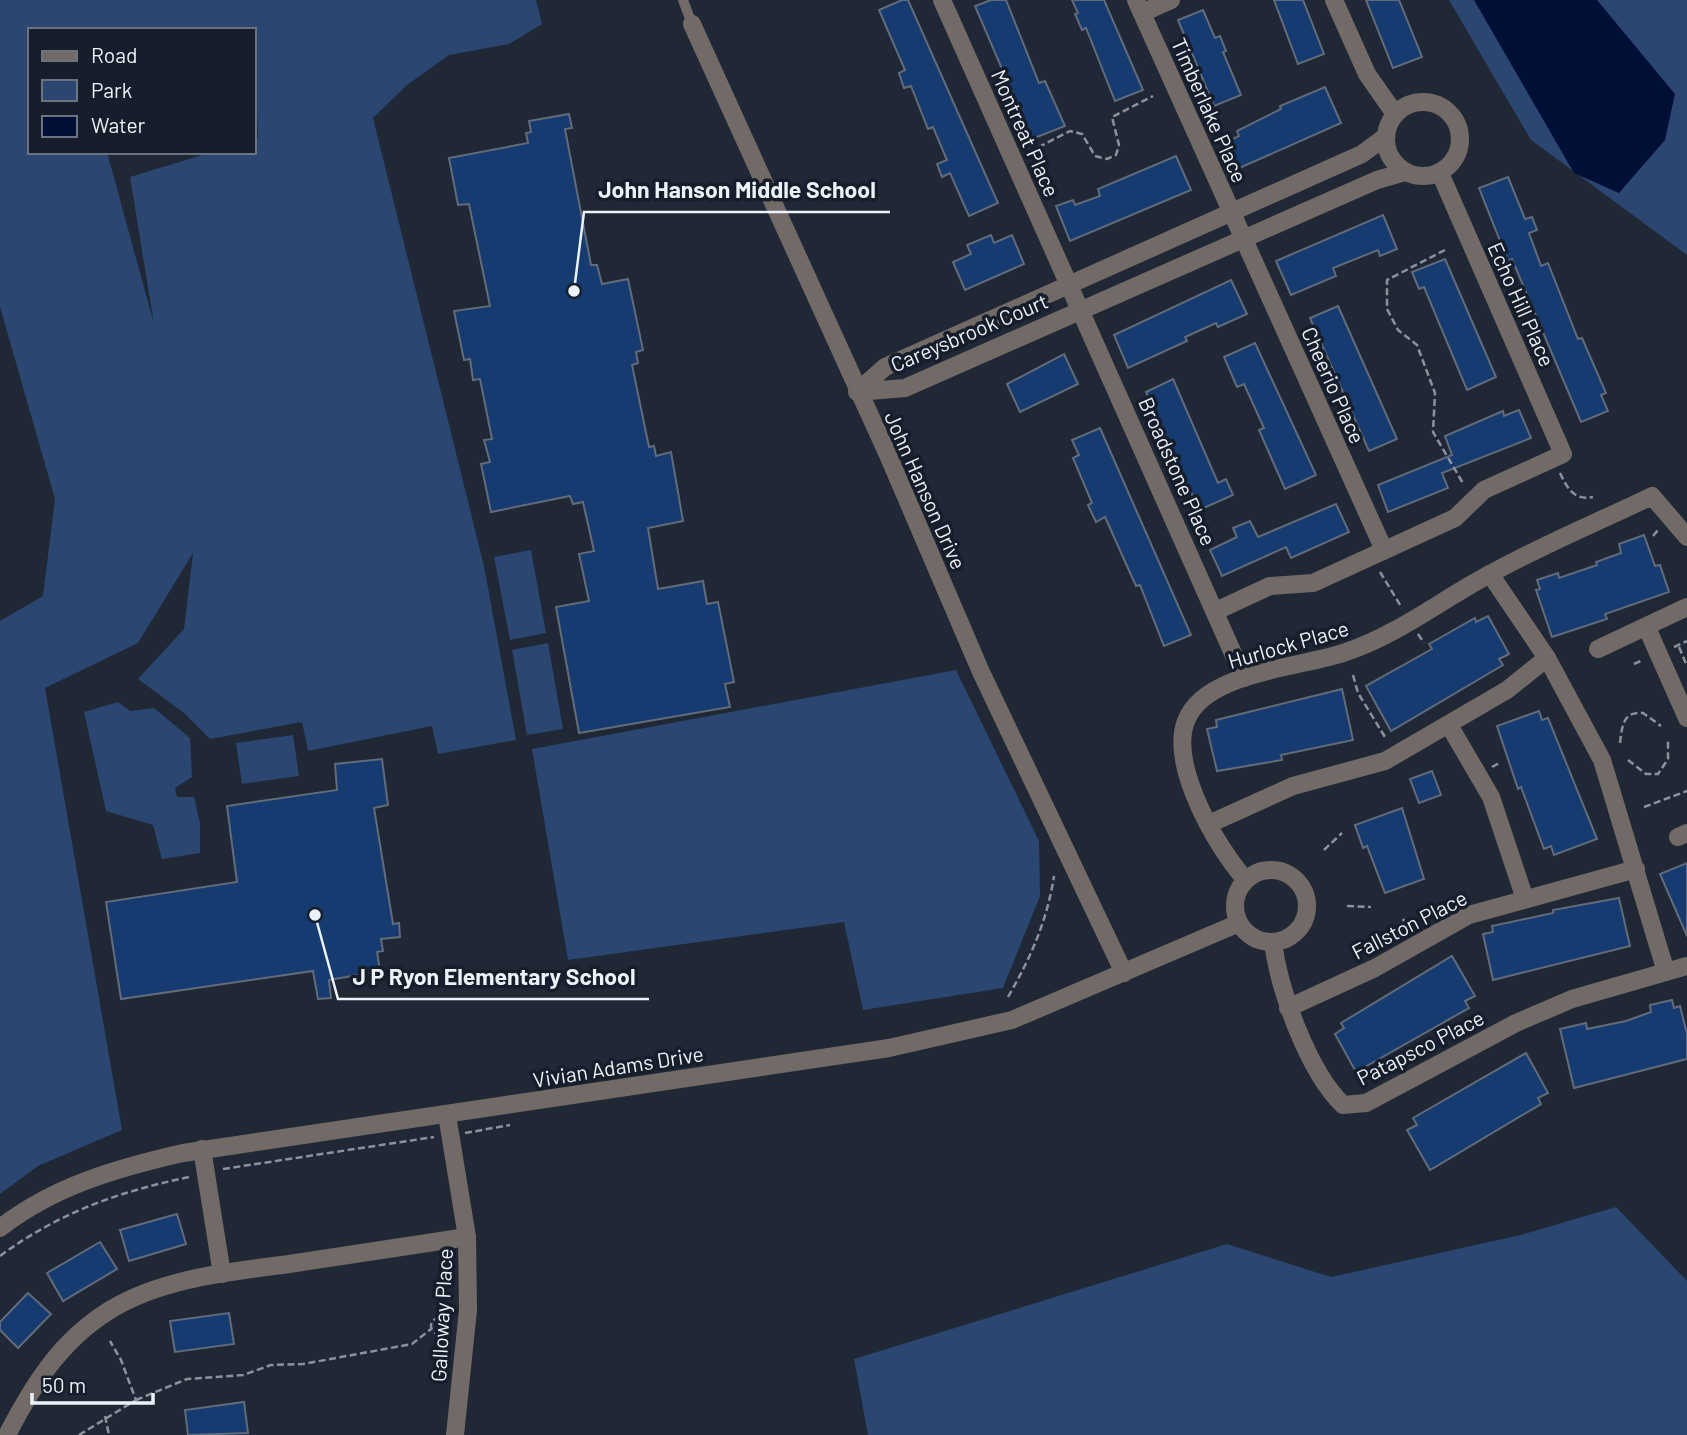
<svg xmlns="http://www.w3.org/2000/svg" width="1687" height="1435" font-family="Barlow,sans-serif">
	<style>
		.green { fill: #2a4671; fill-rule: evenodd }
		.water { fill: #000f35 }
		.building { fill: #163b71; stroke: #616b7a; stroke-width: 2 }
		.lines { fill: none; stroke-linecap: round; stroke-linejoin: round }
		.path { stroke: #8b929c; stroke-width: 2.5; stroke-dasharray: 7 3.5; stroke-linecap: butt }
		.lane { stroke: #726a66; stroke-width: 10 }
		.street { stroke: #726a66; stroke-width: 18 }
		.labels { text-anchor: middle; dominant-baseline: central; stroke-width: 7; stroke-linejoin: round; paint-order: stroke }
		.street-label { font-size: 21px; fill: #ecf2fa; stroke: #161e2b }
		.leader { fill: none; stroke: #ecf2fa; stroke-width: 2.5 }
		.callout-dot { fill: #ecf2fa; stroke: #161e2b; stroke-width: 2.5 }
		.callout-label { font-size: 23px; text-anchor: middle; font-weight: bold; fill: #ecf2fa; stroke: #161e2b; stroke-width: 7; stroke-linejoin: round; paint-order: stroke }
	</style>
	<rect width="100%" height="100%" fill="#202835"/>
	<g class="green">
		<path d="M 0,0 L 536,0 L 542,24 L 509,44 L 449,55 L 407,85 L 373,118 L 484,566 L 516,740 L 438,754 L 432,726 L 308,751 L 302,722 L 210,739 L 184,713 L 138,679 L 184,629 L 193,553 L 138,643 L 45,688 L 122,1130 L 38,1166 L 0,1194 L 0,621 L 43,596 L 55,499 L 0,307 ZM 30,30 L 254,30 L 258,138 L 254,140 L 254,152 L 212,152 L 130,177 L 154,324 L 107,152 L 30,152 Z"/>
		<path d="M 1449,0 L 1687,0 L 1687,255 L 1531,140 Z"/>
		<path d="M 531,550 L 546,633 L 510,640 L 494,557 Z"/>
		<path d="M 548,643 L 563,729 L 527,735 L 512,650 Z"/>
		<path d="M 956,670 L 1039,841 L 1040,896 L 1003,988 L 863,1010 L 844,922 L 568,960 L 532,749 Z"/>
		<path d="M 118,702 L 130,711 L 154,708 L 190,738 L 192,777 L 175,788 L 177,797 L 194,797 L 200,823 L 200,853 L 162,859 L 153,825 L 106,811 L 84,712 Z"/>
		<path d="M 293,735 L 299,776 L 242,784 L 236,743 Z"/>
		<path d="M 1616,1207 L 1687,1281 L 1687,1435 L 868,1435 L 854,1359 L 1227,1244 L 1331,1277 L 1521,1235 Z"/>
	</g>
	<path class="water" d="M 1474,0 L 1597,0 L 1675,94 L 1665,140 L 1619,193 L 1574,173 Z"/>
	<g class="building">
		<path d="M 902,0 L 908,0 L 998,203 L 969,216 L 950,173 L 942,177 L 937,164 L 947,160 L 933,127 L 928,129 L 911,86 L 904,88 L 899,73 L 905,70 L 879,10 Z"/>
		<path d="M 991,0 L 1006,0 L 1039,83 L 1045,81 L 1065,126 L 1032,139 L 975,6 Z"/>
		<path d="M 1072,0 L 1104,0 L 1143,90 L 1115,101 L 1086,28 L 1082,30 L 1075,14 L 1078,13 Z"/>
		<path d="M 1274,0 L 1303,0 L 1324,54 L 1298,64 Z"/>
		<path d="M 1366,0 L 1399,0 L 1422,57 L 1393,68 Z"/>
		<path d="M 1203,10 L 1215,38 L 1220,36 L 1226,51 L 1223,52 L 1241,95 L 1214,106 L 1178,20 Z"/>
		<path d="M 1325,87 L 1341,123 L 1235,170 L 1224,143 L 1239,136 L 1237,131 L 1281,109 L 1280,106 Z"/>
		<path d="M 569,114 L 572,128 L 565,129 L 591,265 L 597,265 L 602,284 L 628,279 L 643,350 L 636,352 L 638,363 L 632,365 L 649,447 L 654,446 L 656,456 L 671,452 L 683,521 L 648,528 L 658,589 L 703,581 L 707,604 L 718,602 L 734,682 L 725,684 L 730,707 L 579,733 L 556,607 L 589,601 L 579,554 L 594,551 L 583,502 L 573,504 L 570,496 L 491,512 L 481,464 L 490,462 L 484,440 L 492,439 L 480,379 L 473,380 L 470,359 L 464,360 L 454,311 L 490,306 L 469,204 L 458,205 L 449,158 L 528,143 L 526,133 L 531,132 L 529,121 Z"/>
		<path d="M 1176,156 L 1191,190 L 1070,241 L 1056,206 L 1073,200 L 1075,205 L 1100,196 L 1098,189 Z"/>
		<path d="M 1508,177 L 1525,219 L 1532,217 L 1537,230 L 1529,233 L 1541,266 L 1548,263 L 1578,339 L 1582,338 L 1606,393 L 1601,395 L 1608,411 L 1581,422 L 1512,259 L 1508,261 L 1479,188 Z"/>
		<path d="M 1383,215 L 1397,249 L 1380,256 L 1378,250 L 1333,268 L 1336,276 L 1291,295 L 1276,261 Z"/>
		<path d="M 991,235 L 994,243 L 1012,235 L 1024,264 L 965,290 L 953,262 L 971,254 L 967,245 Z"/>
		<path d="M 1445,259 L 1496,377 L 1467,390 L 1424,287 L 1419,289 L 1412,272 Z"/>
		<path d="M 1231,280 L 1247,314 L 1218,327 L 1216,323 L 1185,337 L 1187,341 L 1128,368 L 1114,335 Z"/>
		<path d="M 1338,306 L 1397,439 L 1369,451 L 1310,318 Z"/>
		<path d="M 1255,343 L 1316,475 L 1285,489 L 1259,430 L 1264,428 L 1244,384 L 1237,387 L 1224,357 Z"/>
		<path d="M 1064,354 L 1078,384 L 1020,412 L 1007,384 Z"/>
		<path d="M 1173,379 L 1218,483 L 1226,479 L 1233,495 L 1199,510 L 1146,392 Z"/>
		<path d="M 1519,410 L 1531,438 L 1442,473 L 1448,488 L 1388,512 L 1378,485 L 1452,455 L 1445,436 L 1503,411 L 1504,416 Z"/>
		<path d="M 1100,428 L 1191,635 L 1164,646 L 1140,585 L 1136,586 L 1105,517 L 1096,522 L 1088,505 L 1092,503 L 1073,458 L 1079,455 L 1072,440 Z"/>
		<path d="M 1336,504 L 1349,532 L 1291,558 L 1286,547 L 1222,576 L 1210,550 L 1237,537 L 1233,528 L 1250,521 L 1258,537 Z"/>
		<path d="M 1644,535 L 1655,566 L 1660,565 L 1669,592 L 1605,614 L 1607,619 L 1552,637 L 1536,590 L 1540,589 L 1537,580 L 1558,573 L 1559,578 L 1597,565 L 1596,562 L 1621,553 L 1619,544 Z"/>
		<path d="M 1488,616 L 1509,654 L 1499,659 L 1503,665 L 1391,731 L 1366,686 L 1432,649 L 1429,644 L 1475,618 L 1476,622 Z"/>
		<path d="M 1342,689 L 1353,740 L 1281,755 L 1282,760 L 1217,771 L 1207,729 L 1217,727 L 1216,720 Z"/>
		<path d="M 1539,711 L 1542,720 L 1548,718 L 1597,839 L 1554,855 L 1551,846 L 1544,849 L 1521,787 L 1518,789 L 1497,726 Z"/>
		<path d="M 382,759 L 388,805 L 374,808 L 393,924 L 399,923 L 400,937 L 381,939 L 383,951 L 377,952 L 380,971 L 329,980 L 331,998 L 318,999 L 313,971 L 121,999 L 106,902 L 237,882 L 227,806 L 337,790 L 335,764 Z"/>
		<path d="M 1432,771 L 1441,795 L 1419,803 L 1410,779 Z"/>
		<path d="M 1402,808 L 1424,879 L 1385,893 L 1367,846 L 1363,848 L 1355,825 Z"/>
		<path d="M 1687,863 L 1687,936 L 1660,874 Z"/>
		<path d="M 1619,898 L 1630,946 L 1493,980 L 1483,934 L 1493,932 L 1492,926 L 1553,913 L 1553,910 Z"/>
		<path d="M 1452,956 L 1475,996 L 1465,1001 L 1469,1008 L 1356,1072 L 1335,1034 L 1344,1028 L 1341,1023 Z"/>
		<path d="M 1672,1000 L 1674,1008 L 1680,1006 L 1687,1034 L 1687,1059 L 1574,1088 L 1560,1029 L 1586,1023 L 1587,1029 L 1626,1021 L 1651,1012 L 1650,1005 Z"/>
		<path d="M 1526,1053 L 1548,1093 L 1538,1098 L 1541,1104 L 1430,1170 L 1407,1130 L 1417,1125 L 1413,1118 Z"/>
		<path d="M 177,1214 L 186,1244 L 129,1261 L 120,1230 Z"/>
		<path d="M 100,1242 L 117,1269 L 63,1301 L 47,1273 Z"/>
		<path d="M 28,1293 L 51,1314 L 18,1348 L 0,1330 L 0,1322 Z"/>
		<path d="M 229,1313 L 234,1344 L 175,1352 L 170,1321 Z"/>
		<path d="M 244,1402 L 248,1433 L 188,1435 L 185,1410 Z"/>
	</g>
	<g class="lines">
		<g class="path">
			<path d="M 1029,152 L 1070,131 L 1082,134 L 1095,156 L 1107,159 L 1116,155 L 1119,145 L 1112,117 L 1153,96"/>
			<path d="M 1445,250 L 1387,280 L 1387,309 L 1398,330 L 1417,345 L 1435,393 L 1433,432 L 1464,485"/>
			<path d="M 1560,473 C 1567,488 1574,501 1593,497"/>
			<path d="M 1653,536 L 1659,529"/>
			<path d="M 1380,572 L 1402,608"/>
			<path d="M 1418,634 L 1424,643"/>
			<path d="M 1674,647 L 1687,641"/>
			<path d="M 1679,647 L 1687,666"/>
			<path d="M 1634,664 L 1643,660"/>
			<path d="M 1353,675 L 1358,693 L 1385,737"/>
			<path d="M 1620,743 C 1622,726 1623,711 1643,713 L 1661,726"/>
			<path d="M 1628,760 L 1646,774 L 1658,774 L 1668,759 L 1668,741"/>
			<path d="M 1492,767 L 1501,762"/>
			<path d="M 1644,807 L 1687,791"/>
			<path d="M 1324,850 L 1342,833"/>
			<path d="M 1347,906 L 1371,907"/>
			<path d="M 1403,919 L 1410,931"/>
			<path d="M 1008,997 C 1031,957 1047,921 1054,876"/>
			<path d="M 465,1133 L 510,1125"/>
			<path d="M 223,1169 L 434,1137"/>
			<path d="M 0,1256 C 60,1212 118,1192 189,1177"/>
			<path d="M 439,1317 L 452,1305"/>
			<circle cx="439" cy="1326" r="8"/>
			<path d="M 440,1334 L 447,1346"/>
			<path d="M 136,1400 L 187,1379 L 243,1375 L 271,1365 L 303,1364 L 412,1344 L 431,1329"/>
			<path d="M 105,1416 L 109,1435"/>
			<path d="M 79,1435 L 136,1400 L 121,1360 L 110,1341"/>
		</g>
		<path class="lane" d="M 683,0 L 692,24"/>
		<g class="street">
			<path d="M 942,0 L 1244,678"/>
			<path d="M 1136,0 L 1384,550"/>
			<path d="M 1334,0 L 1367,74 L 1395,114"/>
			<path d="M 1142,13 L 1171,0"/>
			<path d="M 692,24 L 888,455 L 981,672 L 1124,973"/>
			<circle cx="1423" cy="139" r="37"/>
			<path d="M 1385,137 L 1362,154 L 885,367 L 857,392 L 905,388 L 1377,180 L 1405,172"/>
			<path d="M 1490,574 L 1547,658 L 1602,760 L 1666,972"/>
			<path d="M 1216,611 L 1270,586 L 1313,583 L 1455,518 L 1484,490 L 1563,454 L 1440,173"/>
			<path d="M 1647,628 L 1687,718"/>
			<path d="M 1598,649 L 1687,607"/>
			<path d="M 1449,725 L 1491,797 L 1525,899"/>
			<path d="M 1209,824 L 1293,786 L 1385,761 L 1507,690 L 1547,658"/>
			<path d="M 1678,837 L 1687,833"/>
			<circle cx="1271" cy="906" r="36"/>
			<path d="M 1245,879 C 1217,848 1169,765 1186,721 C 1205,671 1302,668 1346,652 C 1399,634 1441,600 1490,574 C 1542,545 1598,522 1652,496 L 1687,537"/>
			<path d="M 1273,942 C 1279,990 1308,1071 1343,1105 L 1366,1103 L 1516,1023 L 1572,999 L 1687,966"/>
			<path d="M 1288,1008 L 1375,968 L 1469,915 L 1636,869"/>
			<path d="M 447,1115 L 467,1237 L 468,1310 L 455,1435"/>
			<path d="M 202,1149 L 222,1274"/>
			<path d="M 0,1228 C 54,1186 117,1168 183,1153 L 889,1048 L 1012,1020 L 1239,923"/>
			<path d="M 7,1435 C 33,1385 60,1341 110,1310 C 162,1278 229,1272 289,1264 C 348,1255 408,1246 467,1237"/>
		</g>
	</g>
	<g class="labels">
		<g class="street-label">
			<text transform="translate(1210 110) rotate(66)">Timberlake Place</text>
			<text transform="translate(1026 133) rotate(66)">Montreat Place</text>
			<text transform="translate(1522 304) rotate(66)">Echo Hill Place</text>
			<text transform="translate(969 332) rotate(-23)">Careysbrook Court</text>
			<text transform="translate(1334 385) rotate(66)">Cheerio Place</text>
			<text transform="translate(1178 471) rotate(66)">Broadstone Place</text>
			<text transform="translate(926 490) rotate(66)">John Hanson Drive</text>
			<text transform="translate(1288 644) rotate(-16)">Hurlock Place</text>
			<text transform="translate(1409 924) rotate(-27)">Fallston Place</text>
			<text transform="translate(1420 1047) rotate(-27)">Patapsco Place</text>
			<text transform="translate(618 1066) rotate(-9)">Vivian Adams Drive</text>
			<text transform="translate(441 1315) rotate(-87)">Galloway Place</text>
		</g>
	</g>
	<path class="leader" d="M574 291L584 212H890M315 915L338 999H649"/>
	<g class="callout-dot">
		<circle cx="574" cy="291" r="7"/>
		<circle cx="315" cy="915" r="7"/>
	</g>
	<g class="callout-label">
		<text x="737" y="198">John Hanson Middle School</text>
		<text x="494" y="985">J P Ryon Elementary School</text>
	</g>
	<rect x="28" y="28" width="228" height="126" fill="#161e2b" stroke="#6c737e" stroke-width="2"/>
	<rect x="42" y="51" width="35" height="10" fill="#726a66" stroke="#6c737e" stroke-width="2"/>
	<text x="91" y="63" font-size="21" fill="#ecf2fa">Road</text>
	<rect x="42" y="80" width="35" height="21" fill="#2a4671" stroke="#6c737e" stroke-width="2"/>
	<text x="91" y="98" font-size="21" fill="#ecf2fa">Park</text>
	<rect x="42" y="116" width="35" height="21" fill="#000f35" stroke="#6c737e" stroke-width="2"/>
	<text x="91" y="133" font-size="21" fill="#ecf2fa">Water</text>
	<path d="M32 1393v10h121v-10" fill="none" stroke="#ecf2fa" stroke-width="3.5"/>
	<text x="42" y="1393" font-size="21" fill="#ecf2fa" stroke="#161e2b" stroke-width="5" paint-order="stroke">50 m</text>
</svg>
